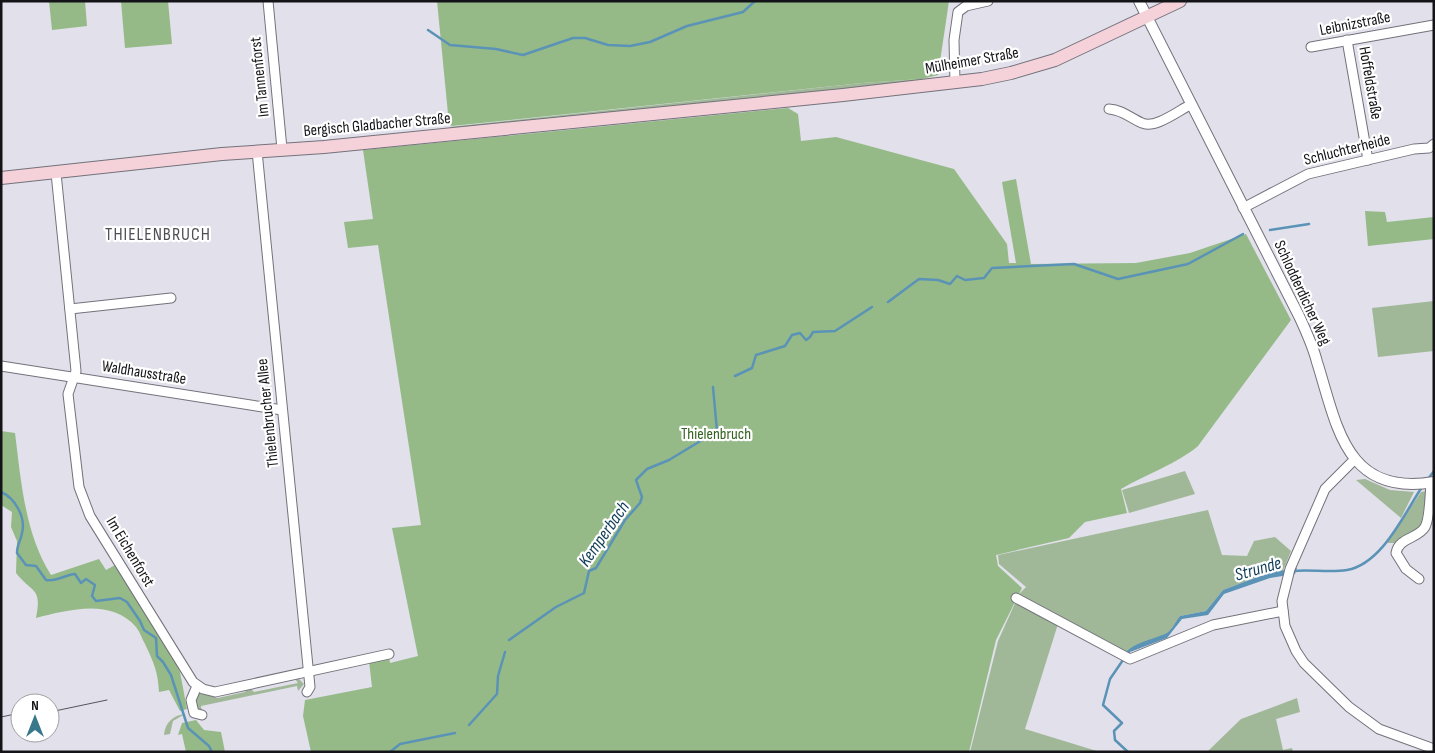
<svg xmlns="http://www.w3.org/2000/svg" width="1435" height="753" font-family="'Sofia Sans Condensed',sans-serif">
	<style>
		.green { fill: #a0b898 }
		.forest { fill: #95ba88 }
		.water { fill: #5b93b7 }
		.lines { fill: none; stroke-linecap: round; stroke-linejoin: round }
		.stream { stroke: #5b93b7; stroke-width: 2.5 }
		.minor-casing { stroke: #73727b; stroke-width: 11 }
		.tertiary-casing { stroke: #73727b; stroke-width: 12 }
		.secondary-casing { stroke: #73727b; stroke-width: 14 }
		.minor { stroke: #fff; stroke-width: 9 }
		.tertiary { stroke: #fff; stroke-width: 10 }
		.secondary { stroke: #f5d2da; stroke-width: 12 }
		.tram { stroke: #55555b; stroke-width: 1 }
		.labels { text-anchor: middle; dominant-baseline: central; stroke-width: 4.5; stroke-linejoin: round; paint-order: stroke }
		.street-label { font-size: 16px; fill: #141418; stroke: #fff }
		.park-label { font-size: 16px; fill: #33621f; stroke: #fff }
		.neighbourhood-label { font-size: 18px; letter-spacing: 1px; fill: #4e4e56; stroke: #fff }
		.water-label { font-size: 18px; font-style: italic; fill: #103e58; stroke: #fff }
	</style>
	<rect width="100%" height="100%" fill="#e1e0eb"/>
	<g class="green">
		<path d="M 922,79 L 897,86 L 451,128 L 449,127 L 862,83 Z"/>
		<path d="M 1434,301 L 1434,351 L 1378,357 L 1372,308 Z"/>
		<path d="M 1185,471 L 1195,494 L 1129,513 L 1122,490 Z"/>
		<path d="M 1365,479 L 1390,490 L 1414,492 L 1401,518 L 1356,480 Z"/>
		<path d="M 1427,491 L 1421,526 L 1394,543 L 1387,543 L 1421,492 Z"/>
		<path d="M 1208,510 L 1222,555 L 1247,556 L 1254,541 L 1275,537 L 1291,551 L 1283,571 L 1268,573 L 1223,590 L 1206,611 L 1180,616 L 1171,630 L 1164,635 L 1125,653 L 1019,594 L 1026,587 L 999,564 L 998,555 Z"/>
		<path d="M 1016,601 L 1058,624 L 1025,729 L 1100,752 L 970,752 L 998,641 Z"/>
		<path d="M 298,678 L 304,684 L 298,691 L 297,686 L 201,706 L 202,712 L 197,710 L 194,698 L 199,693 L 218,698 L 245,692 L 247,689 L 250,688 L 254,692 L 298,683 L 295,679 Z"/>
		<path d="M 1297,698 L 1300,712 L 1276,719 L 1283,750 L 1292,748 L 1293,752 L 1207,752 L 1241,719 Z"/>
		<path d="M 185,714 L 173,721 L 170,734 L 164,735 C 165,723 173,715 185,714 Z"/>
	</g>
	<g class="forest">
		<path d="M 49,1 L 85,1 L 87,26 L 52,30 Z"/>
		<path d="M 121,1 L 168,1 L 172,44 L 125,48 Z"/>
		<path d="M 437,1 L 949,1 L 938,75 L 922,79 L 862,83 L 452,126 L 449,124 Z"/>
		<path d="M 788,108 L 798,114 L 801,141 L 836,137 L 954,169 L 1007,244 L 1009,263 L 1016,263 L 1002,182 L 1016,179 L 1031,264 L 1136,263 L 1190,253 L 1246,234 L 1291,320 L 1198,446 C 1178,463 1145,475 1121,489 L 1127,513 L 1085,522 L 1069,538 L 996,555 L 998,566 L 1022,588 L 996,640 L 969,752 L 311,752 L 303,716 L 305,700 L 372,687 L 369,661 L 389,656 L 390,663 L 418,656 L 392,528 L 421,525 L 378,245 L 348,248 L 344,222 L 373,219 L 363,150 Z"/>
		<path d="M 1365,211 L 1385,212 L 1387,222 L 1434,217 L 1434,239 L 1368,246 Z"/>
		<path d="M 1,431 L 15,433 C 21,481 25,534 51,575 L 99,559 L 106,570 L 115,565 L 166,644 L 180,672 L 187,709 L 180,711 L 169,690 L 159,692 C 158,672 154,663 145,644 C 142,639 140,632 136,627 C 111,598 68,610 36,618 C 42,587 33,594 16,573 L 17,541 L 11,527 L 12,512 L 1,505 Z"/>
		<path d="M 196,720 L 204,730 L 221,732 L 225,752 L 186,752 L 182,734 L 178,735 L 182,723 Z"/>
	</g>
	<path class="water" d="M 1297,568 L 1295,574 L 1270,578 L 1224,594 L 1208,615 L 1182,619 L 1167,638 L 1130,652 L 1129,655 L 1125,653 C 1135,642 1151,640 1165,634 C 1172,631 1175,622 1180,616 L 1206,611 L 1223,590 L 1268,573 Z"/>
	<g class="lines">
		<g class="stream">
			<path d="M 428,30 L 450,45 L 496,49 L 523,55 L 573,38 L 585,38 L 608,45 L 630,46 L 650,42 L 687,26 L 743,12 L 755,1"/>
			<path d="M 1270,230 L 1309,224"/>
			<path d="M 888,302 L 919,279 L 938,280 L 950,284 L 957,276 L 965,280 L 984,278 L 992,268 L 1074,264 L 1118,279 L 1188,264 L 1243,234"/>
			<path d="M 735,376 L 752,368 L 756,355 L 785,346 L 792,335 L 800,333 L 806,340 L 810,337 L 813,332 L 835,331 L 872,307"/>
			<path d="M 1428,479 L 1434,471"/>
			<path d="M 1,492 C 15,498 26,517 22,533 C 21,540 17,545 17,553 L 26,565 L 36,566 L 46,580 C 57,582 64,575 75,574 L 81,583 L 86,579 L 95,585 L 92,596 L 96,601 L 120,598 L 127,602 L 140,621 L 144,630 L 156,638 L 157,656 L 163,662 L 171,675 L 188,728 L 209,746 L 212,752"/>
			<path d="M 1293,571 C 1310,569 1329,573 1347,570 C 1382,564 1404,514 1422,487"/>
			<path d="M 509,640 L 556,607 L 584,593 L 589,571 L 596,568 L 625,520 L 640,503 L 642,497 L 636,480 L 647,469 L 669,460 L 717,431 L 713,387"/>
			<path d="M 1125,657 L 1110,679 L 1103,705 L 1122,723 L 1114,731 L 1115,740 L 1128,752"/>
			<path d="M 469,725 L 497,694 L 498,676 L 505,652"/>
			<path d="M 390,752 L 400,744 L 455,733"/>
		</g>
		<g class="minor-casing">
			<g id="minor">
				<path d="M 268,1 L 282,149"/>
				<path d="M 1347,40 L 1368,160"/>
				<path d="M 1311,47 L 1434,25"/>
				<path d="M 955,83 L 954,40 L 958,12 L 966,6 L 988,1"/>
				<path d="M 1109,109 C 1123,110 1130,118 1142,123 C 1155,129 1178,111 1190,105"/>
				<path d="M 257,151 L 310,687 L 307,692"/>
				<path d="M 56,173 L 76,371 L 68,394 L 79,487 L 90,516 L 193,682 L 203,689 L 215,692 L 389,654"/>
				<path d="M 1243,208 L 1308,174 L 1414,149 L 1429,148 L 1434,144"/>
				<path d="M 70,309 L 171,298"/>
				<path d="M 1,366 L 282,410"/>
				<path d="M 1355,459 L 1325,489 L 1290,569 L 1282,601 L 1285,626 L 1296,651 L 1304,663 L 1349,707 L 1379,729 L 1434,749"/>
				<path d="M 1419,579 L 1406,569 L 1396,553 C 1399,537 1418,539 1425,527 C 1430,518 1430,493 1431,483"/>
				<path d="M 1016,598 L 1130,659 L 1213,625 L 1283,611"/>
				<path d="M 197,686 L 191,700 L 194,713 L 202,715"/>
			</g>
		</g>
		<g class="tertiary-casing">
			<path id="tertiary" d="M 1139,1 L 1299,316 C 1306,331 1313,346 1317,362 C 1337,425 1345,497 1434,482"/>
		</g>
		<g class="secondary-casing">
			<path id="secondary" d="M 1,178 L 222,154 L 324,147 L 843,95 L 982,79 L 1011,73 L 1055,60 L 1180,1"/>
		</g>
		<use href="#minor" class="minor"/>
		<use href="#tertiary" class="tertiary"/>
		<use href="#secondary" class="secondary"/>
		<g class="tram">
			<path d="M 50,712 L 107,700"/>
			<path d="M 1,717 L 20,713"/>
		</g>
	</g>
	<g class="labels">
		<g class="street-label">
			<text transform="translate(1355 24) rotate(-11)">Leibnizstraße</text>
			<text transform="translate(972 61) rotate(-10)">Mülheimer Straße</text>
			<text transform="translate(260 77) rotate(-96)">Im Tannenforst</text>
			<text transform="translate(1370 83) rotate(80)">Hoffeldstraße</text>
			<text transform="translate(377 125) rotate(-5)">Bergisch Gladbacher Straße</text>
			<text transform="translate(1347 150) rotate(-14)">Schluchterheide</text>
			<text transform="translate(1302 293) rotate(65)">Schlodderdicher Weg</text>
			<text transform="translate(144 373) rotate(9)">Waldhausstraße</text>
			<text transform="translate(268 413) rotate(-96)">Thielenbrucher Allee</text>
			<text transform="translate(130 552) rotate(59)">Im Eichenforst</text>
		</g>
		<g class="park-label">
			<text x="716" y="434">Thielenbruch</text>
		</g>
		<g class="neighbourhood-label">
			<text x="158" y="234">THIELENBRUCH</text>
		</g>
		<g class="water-label">
			<text transform="translate(604 534) rotate(-55)">Kemperbach</text>
			<text transform="translate(1258 569) rotate(-16)">Strunde</text>
		</g>
	</g>
	<rect width="1435" height="753" fill="none" stroke="#141418" stroke-width="5"/>
	<g transform="translate(35 718)"><circle r="24" fill="#ffffff" stroke="#a1a1a3"/>
	<path d="M0-4L9 19L0 12L-9 19Z" fill="#38788c"/>
	<text y="-8" font-size="14" font-weight="bold" text-anchor="middle" fill="#141418">N</text>
	</g>
</svg>
